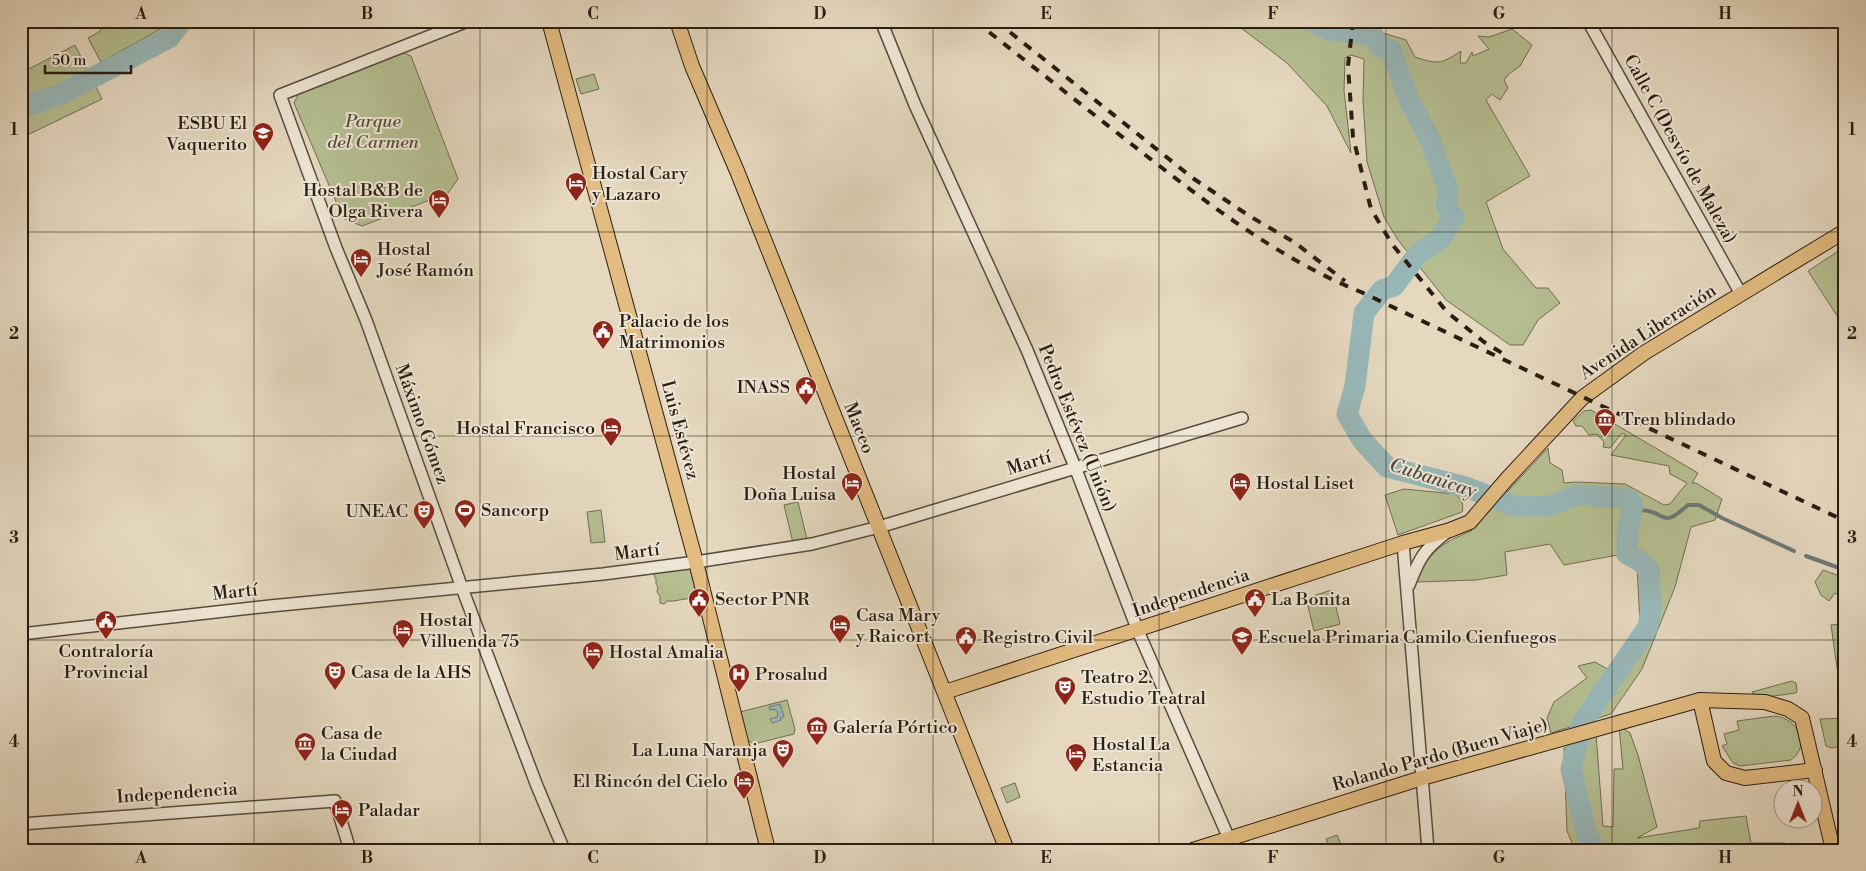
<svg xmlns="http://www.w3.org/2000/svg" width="1866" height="871" font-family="'Libre Bodoni',serif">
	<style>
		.green { fill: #b5bf92; stroke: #706e52 }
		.water { fill: #98b8b9; stroke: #6c7a77 }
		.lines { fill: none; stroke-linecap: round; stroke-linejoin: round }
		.stream { stroke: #6c7a77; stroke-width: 4 }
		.river { stroke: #98b8b9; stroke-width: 21 }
		.minor-casing { stroke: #594c3e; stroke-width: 14 }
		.major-casing { stroke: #2a1d13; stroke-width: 16 }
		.minor { stroke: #eee6d5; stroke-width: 11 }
		.major { stroke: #e2bc80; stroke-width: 14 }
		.rail { stroke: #2a1d13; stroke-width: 4; stroke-dasharray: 9 9; stroke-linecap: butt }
		.grid { fill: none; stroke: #2a1d13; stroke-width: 1; stroke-opacity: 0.55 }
		.labels { text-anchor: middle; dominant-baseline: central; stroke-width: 4; stroke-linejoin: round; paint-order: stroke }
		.park-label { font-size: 18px; font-style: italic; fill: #544e39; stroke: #eee6d5 }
		.poi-label { font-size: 18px; fill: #2a1d13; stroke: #eee6d5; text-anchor: start }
		.street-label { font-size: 18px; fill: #2a1d13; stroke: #eee6d5 }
		.water-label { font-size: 19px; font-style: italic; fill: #4b4c45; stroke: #eee6d5 }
		.neatline { fill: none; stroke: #2a1d13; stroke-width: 2 }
		.grid-label { font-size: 16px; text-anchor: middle; font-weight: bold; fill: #2a1d13 }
	</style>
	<rect width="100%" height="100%" fill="#e5d8bf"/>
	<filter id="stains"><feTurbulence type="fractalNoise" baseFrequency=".004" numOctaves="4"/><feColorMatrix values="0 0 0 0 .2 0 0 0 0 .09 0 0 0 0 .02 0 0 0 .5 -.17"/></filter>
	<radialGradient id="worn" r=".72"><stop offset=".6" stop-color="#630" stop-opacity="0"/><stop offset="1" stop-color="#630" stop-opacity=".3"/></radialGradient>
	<g class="green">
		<path d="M 107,21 L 175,21 L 101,62 L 88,38 L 99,32 Z"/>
		<path d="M 1232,21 L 1356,21 L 1357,25 L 1406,40 L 1415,57 C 1437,64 1440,65 1461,51 L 1460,63 L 1466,63 L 1472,52 L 1473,56 L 1489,49 L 1478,36 L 1489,37 L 1512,29 L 1532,45 L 1520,66 L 1509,74 L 1504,80 L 1508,88 L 1500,100 L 1492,94 L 1486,100 L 1530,176 L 1486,202 L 1503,249 L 1536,288 L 1548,288 L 1560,303 L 1538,320 L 1523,345 L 1510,345 L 1446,300 L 1398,240 L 1384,217 L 1367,162 L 1363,100 L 1364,59 L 1351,55 L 1345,58 L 1344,91 L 1351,153 L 1327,106 L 1287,63 Z"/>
		<path d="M 75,45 L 102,99 L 21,138 L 21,73 Z"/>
		<path d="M 401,52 L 411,56 L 458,179 L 448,193 L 362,226 L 343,218 L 294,103 L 299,93 Z"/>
		<path d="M 594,74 L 599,89 L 581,94 L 576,79 Z"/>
		<path d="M 1843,248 L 1845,251 L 1845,328 L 1808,271 Z"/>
		<path d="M 1591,410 L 1698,473 L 1692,483 L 1696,483 L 1722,499 L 1715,520 L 1691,527 L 1675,587 L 1642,669 L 1611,714 L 1551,733 L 1547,718 L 1554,702 L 1587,678 L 1578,666 L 1595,662 L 1611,671 L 1640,624 L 1637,565 L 1623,554 L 1564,565 L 1550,544 L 1505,552 L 1507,575 L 1476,580 L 1416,582 C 1430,551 1440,544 1471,531 L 1548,448 L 1550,463 L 1562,470 L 1564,483 L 1575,482 L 1625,484 L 1664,505 L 1670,504 L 1687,483 L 1670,474 L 1669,466 L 1611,455 L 1626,435 L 1622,433 L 1610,448 L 1603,447 L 1604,442 L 1597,434 L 1589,435 L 1582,426 L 1576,426 L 1573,421 L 1584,411 Z"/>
		<path d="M 1404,489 L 1455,494 C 1462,499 1464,504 1462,512 L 1398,535 L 1385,495 Z"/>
		<path d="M 798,502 L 807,539 L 793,543 L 784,505 Z"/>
		<path d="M 601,510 L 605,542 L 591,543 L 587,512 Z"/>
		<path d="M 694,567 L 699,591 L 696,599 C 686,597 677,602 667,601 L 664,604 L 660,603 L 660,596 L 657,592 L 658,587 L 656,584 L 656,579 L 654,576 L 655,571 Z"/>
		<path d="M 1823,570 L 1845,578 L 1845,598 L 1835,593 L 1829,601 L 1821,595 L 1815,582 Z"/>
		<path d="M 1332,590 L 1340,624 L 1314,631 L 1306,598 Z"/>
		<path d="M 1845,624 L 1845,702 L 1842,703 L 1831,625 Z"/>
		<path d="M 1792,681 L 1796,683 L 1797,690 L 1796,693 L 1759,698 L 1755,697 L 1752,692 Z"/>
		<path d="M 787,700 L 795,729 L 794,734 L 754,744 L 746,739 L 740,712 Z"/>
		<path d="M 1774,716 C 1797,717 1812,745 1791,760 L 1740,766 L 1733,763 L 1722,746 L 1727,744 L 1724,734 L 1739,730 L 1737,721 Z"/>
		<path d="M 1845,718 L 1845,745 L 1832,748 L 1826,746 L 1820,719 Z"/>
		<path d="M 1619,726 L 1630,733 L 1638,755 L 1657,827 L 1637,838 L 1699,828 L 1700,821 L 1746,816 L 1751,843 L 1785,843 L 1793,850 L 1575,850 L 1567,831 L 1564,748 L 1579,739 L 1596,734 L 1603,826 L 1613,827 L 1614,769 L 1623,769 Z"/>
		<path d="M 1015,783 L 1020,797 L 1007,803 L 1001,788 Z"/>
		<path d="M 1337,835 L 1342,847 L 1330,850 L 1326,839 Z"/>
	</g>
	<path class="water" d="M 780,704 L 784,717 L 780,718 L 781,720 L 772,723 L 770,719 L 777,717 L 778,713 L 775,709 L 770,710 L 769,707 Z"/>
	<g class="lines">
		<g class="stream">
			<path d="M 1641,510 C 1669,512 1660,530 1688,505 L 1699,505 L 1722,518 L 1794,551"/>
			<path d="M 1806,556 L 1845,570"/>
		</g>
		<g class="river">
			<path d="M 1310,21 L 1329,30 L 1373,35 L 1379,46 L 1391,50 L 1409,100 L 1430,140 L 1448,190 L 1446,206 L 1454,217 L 1440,239 L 1418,254 L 1394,286 L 1382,290 L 1364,313 L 1355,386 L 1347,414 L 1362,440 L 1387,467 L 1466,487 L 1514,506 L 1549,506 L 1578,495 L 1625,498 L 1631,502 L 1633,506 L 1627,532 L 1627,554 L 1641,562 L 1649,570 L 1651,608 L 1648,627 L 1582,723 L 1571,769 L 1586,832 L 1594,850"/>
			<path d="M 21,108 L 61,94 L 169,38 L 182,21"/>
		</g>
		<g class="minor-casing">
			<g id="minor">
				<path d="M 468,21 L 280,95 L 336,248 L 366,320 L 462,588 L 537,786 L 564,850"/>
				<path d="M 881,21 L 915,105 L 1027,350 L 1075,467 L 1138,631 L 1234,850"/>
				<path d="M 1588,21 L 1741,294"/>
				<path d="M 1403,543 L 1428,850"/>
				<path d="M 1409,585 C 1419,559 1424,549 1447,532"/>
				<path d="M 21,634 L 270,606 L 603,574 L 696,562 L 812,544 L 879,527 L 1242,418"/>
				<path d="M 21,824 L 335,801 L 350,850"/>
			</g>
		</g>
		<g class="major-casing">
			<g id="major">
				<path d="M 549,21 L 696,562 L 768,850"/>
				<path d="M 677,21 L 692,66 L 737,171 L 1007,850"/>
				<path d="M 945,692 L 1403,543 L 1450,530 L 1470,522 L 1506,480 L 1582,398 L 1644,353 L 1845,231"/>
				<path d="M 1700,700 L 1714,761 L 1726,773 L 1745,778 L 1815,770"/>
				<path d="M 1193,850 L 1422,778 L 1700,700 L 1765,702 L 1788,709 L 1802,718 L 1833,850"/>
			</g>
		</g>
		<use href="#minor" class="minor"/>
		<use href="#major" class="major"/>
		<g class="rail">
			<path d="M 975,21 C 1027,62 1078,102 1130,143 C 1202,199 1276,258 1361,292 L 1845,521"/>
			<path d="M 996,21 L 1194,179 L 1251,217 L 1294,242 L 1345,281"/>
			<path d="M 1353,21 L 1348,66 L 1353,137 L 1371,209 L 1392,244 L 1447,312 L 1484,342 L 1502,353"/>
		</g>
	</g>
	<path class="grid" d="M 254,21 L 254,850M 480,21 L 480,850M 707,21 L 707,850M 933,21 L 933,850M 1159,21 L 1159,850M 1386,21 L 1386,850M 1612,21 L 1612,850M 21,232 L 1845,232M 21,436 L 1845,436M 21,640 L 1845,640"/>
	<defs>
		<g id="school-pin" transform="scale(1.125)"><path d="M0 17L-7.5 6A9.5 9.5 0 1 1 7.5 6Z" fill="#8f2418" stroke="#eee6d5"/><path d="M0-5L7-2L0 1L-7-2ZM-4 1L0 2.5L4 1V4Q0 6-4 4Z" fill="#fff"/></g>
		<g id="hotel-pin" transform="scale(1.125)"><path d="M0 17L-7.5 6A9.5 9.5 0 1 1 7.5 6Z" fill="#8f2418" stroke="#eee6d5"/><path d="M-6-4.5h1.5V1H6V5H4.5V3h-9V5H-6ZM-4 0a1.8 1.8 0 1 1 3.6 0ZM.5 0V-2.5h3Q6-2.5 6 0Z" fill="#fff"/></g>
		<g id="civic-pin" transform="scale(1.125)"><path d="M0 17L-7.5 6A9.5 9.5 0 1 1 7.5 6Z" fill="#8f2418" stroke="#eee6d5"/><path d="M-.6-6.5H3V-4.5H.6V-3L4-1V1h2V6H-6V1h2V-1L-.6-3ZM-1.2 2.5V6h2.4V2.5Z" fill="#fff"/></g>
		<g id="museum-pin" transform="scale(1.125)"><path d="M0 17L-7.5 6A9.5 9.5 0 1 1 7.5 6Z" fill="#8f2418" stroke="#eee6d5"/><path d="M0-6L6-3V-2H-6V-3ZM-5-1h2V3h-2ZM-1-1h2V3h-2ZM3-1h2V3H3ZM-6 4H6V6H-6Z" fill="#fff"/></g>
		<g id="stadium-pin" transform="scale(1.125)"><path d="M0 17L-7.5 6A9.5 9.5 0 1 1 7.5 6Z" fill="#8f2418" stroke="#eee6d5"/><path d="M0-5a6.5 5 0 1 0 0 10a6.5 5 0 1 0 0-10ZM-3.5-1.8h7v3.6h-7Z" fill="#fff"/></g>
		<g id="theatre-pin" transform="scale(1.125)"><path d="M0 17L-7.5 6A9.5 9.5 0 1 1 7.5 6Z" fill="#8f2418" stroke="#eee6d5"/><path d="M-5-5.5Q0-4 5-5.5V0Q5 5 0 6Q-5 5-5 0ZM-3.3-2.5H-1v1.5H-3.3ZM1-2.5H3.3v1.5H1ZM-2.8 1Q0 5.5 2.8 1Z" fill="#fff"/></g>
		<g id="hospital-pin" transform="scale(1.125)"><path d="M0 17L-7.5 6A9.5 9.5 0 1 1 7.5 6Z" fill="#8f2418" stroke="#eee6d5"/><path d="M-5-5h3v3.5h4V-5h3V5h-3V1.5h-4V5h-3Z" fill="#fff"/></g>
	</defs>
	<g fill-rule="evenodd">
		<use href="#school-pin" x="263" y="133"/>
		<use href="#hotel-pin" x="576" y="183"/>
		<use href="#hotel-pin" x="439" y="200"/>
		<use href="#hotel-pin" x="361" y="259"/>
		<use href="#civic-pin" x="603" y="331"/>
		<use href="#civic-pin" x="806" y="387"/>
		<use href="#museum-pin" x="1605" y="419"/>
		<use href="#hotel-pin" x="611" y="428"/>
		<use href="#hotel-pin" x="852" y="483"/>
		<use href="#hotel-pin" x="1240" y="483"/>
		<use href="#stadium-pin" x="465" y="510"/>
		<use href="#theatre-pin" x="424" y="511"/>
		<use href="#civic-pin" x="699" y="599"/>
		<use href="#civic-pin" x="1255" y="599"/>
		<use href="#civic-pin" x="106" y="621"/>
		<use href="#hotel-pin" x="840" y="625"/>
		<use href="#hotel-pin" x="403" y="630"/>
		<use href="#civic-pin" x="966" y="637"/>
		<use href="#school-pin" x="1242" y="637"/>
		<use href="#hotel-pin" x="593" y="652"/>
		<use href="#theatre-pin" x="335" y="672"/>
		<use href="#hospital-pin" x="739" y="674"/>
		<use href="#theatre-pin" x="1065" y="687"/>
		<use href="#museum-pin" x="817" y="727"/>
		<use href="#museum-pin" x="305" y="743"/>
		<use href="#theatre-pin" x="783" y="750"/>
		<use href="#hotel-pin" x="1076" y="754"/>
		<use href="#hotel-pin" x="744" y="781"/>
		<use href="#hotel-pin" x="342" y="810"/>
	</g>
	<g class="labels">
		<g class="park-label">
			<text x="373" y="121">Parque<tspan x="373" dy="21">del Carmen</tspan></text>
		</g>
		<g class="poi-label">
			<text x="247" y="123" text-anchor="end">ESBU El<tspan x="247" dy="21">Vaquerito</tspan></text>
			<text x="592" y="173">Hostal Cary<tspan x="592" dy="21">y Lazaro</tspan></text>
			<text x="423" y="190" text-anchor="end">Hostal B&amp;B de<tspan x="423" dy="21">Olga Rivera</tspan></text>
			<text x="377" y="249">Hostal<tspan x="377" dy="21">José Ramón</tspan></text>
			<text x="619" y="321">Palacio de los<tspan x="619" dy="21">Matrimonios</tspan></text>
			<text x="790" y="387" text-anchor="end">INASS</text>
			<text x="1621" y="419">Tren blindado</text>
			<text x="595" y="428" text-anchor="end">Hostal Francisco</text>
			<text x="836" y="473" text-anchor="end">Hostal<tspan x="836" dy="21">Doña Luisa</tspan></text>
			<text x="1256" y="483">Hostal Liset</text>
			<text x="481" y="510">Sancorp</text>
			<text x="408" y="511" text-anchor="end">UNEAC</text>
			<text x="715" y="599">Sector PNR</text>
			<text x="1271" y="599">La Bonita</text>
			<text x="856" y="615">Casa Mary<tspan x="856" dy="21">y Raicort</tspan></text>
			<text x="419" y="620">Hostal<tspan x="419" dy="21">Villuenda 75</tspan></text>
			<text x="982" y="637">Registro Civil</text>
			<text x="1258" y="637">Escuela Primaria Camilo Cienfuegos</text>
			<text x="106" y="651" text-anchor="middle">Contraloría<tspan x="106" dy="21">Provincial</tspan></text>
			<text x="609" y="652">Hostal Amalia</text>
			<text x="351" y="672">Casa de la AHS</text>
			<text x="755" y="674">Prosalud</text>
			<text x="1081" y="677">Teatro 2.<tspan x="1081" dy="21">Estudio Teatral</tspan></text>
			<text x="833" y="727">Galería Pórtico</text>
			<text x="321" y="733">Casa de<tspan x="321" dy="21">la Ciudad</tspan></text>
			<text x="1092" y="744">Hostal La<tspan x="1092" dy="21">Estancia</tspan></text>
			<text x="767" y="750" text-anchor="end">La Luna Naranja</text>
			<text x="728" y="781" text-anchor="end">El Rincón del Cielo</text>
			<text x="358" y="810">Paladar</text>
		</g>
		<g class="street-label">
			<text transform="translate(1680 149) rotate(61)">Calle C (Desvío de Maleza)</text>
			<text transform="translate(1648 332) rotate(-33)">Avenida Liberación</text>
			<text transform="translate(422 424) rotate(70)">Máximo Gómez</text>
			<text transform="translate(859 428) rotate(68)">Maceo</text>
			<text transform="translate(1077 428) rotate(68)">Pedro Estévez (Unión)</text>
			<text transform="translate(680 430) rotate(75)">Luis Estévez</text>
			<text transform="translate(1029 463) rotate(-17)">Martí</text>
			<text transform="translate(637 552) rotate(-7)">Martí</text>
			<text transform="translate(235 592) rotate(-6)">Martí</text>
			<text transform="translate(1191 593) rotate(-18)">Independencia</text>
			<text transform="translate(1440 755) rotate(-16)">Rolando Pardo (Buen Viaje)</text>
			<text transform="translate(177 793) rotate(-4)">Independencia</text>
		</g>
		<g class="water-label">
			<text transform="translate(1433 478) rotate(18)">Cubanicay</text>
		</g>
	</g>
	<rect width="1866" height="871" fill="none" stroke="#e5d8bf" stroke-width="55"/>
	<g transform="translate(1798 804)"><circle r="24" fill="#eee6d5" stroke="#a09687"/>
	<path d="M0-4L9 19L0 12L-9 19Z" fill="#8f2418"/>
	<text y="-8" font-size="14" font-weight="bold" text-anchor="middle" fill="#2a1d13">N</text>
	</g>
	<path d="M45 65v8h86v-8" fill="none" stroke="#2a1d13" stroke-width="2.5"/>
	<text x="52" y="65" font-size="15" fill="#2a1d13" stroke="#eee6d5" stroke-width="4" paint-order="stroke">50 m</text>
	<rect x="28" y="28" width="1810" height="816" class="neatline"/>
	<g class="grid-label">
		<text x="141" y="19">A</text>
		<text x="367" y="19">B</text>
		<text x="593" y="19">C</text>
		<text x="820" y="19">D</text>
		<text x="1046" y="19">E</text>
		<text x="1273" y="19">F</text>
		<text x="1499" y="19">G</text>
		<text x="1725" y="19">H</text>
		<text x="14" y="135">1</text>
		<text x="1852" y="135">1</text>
		<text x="14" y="339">2</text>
		<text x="1852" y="339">2</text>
		<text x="14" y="543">3</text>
		<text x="1852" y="543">3</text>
		<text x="14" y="747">4</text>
		<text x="1852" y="747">4</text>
		<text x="141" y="863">A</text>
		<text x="367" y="863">B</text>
		<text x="593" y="863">C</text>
		<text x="820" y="863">D</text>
		<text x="1046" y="863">E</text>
		<text x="1273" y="863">F</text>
		<text x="1499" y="863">G</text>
		<text x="1725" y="863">H</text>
	</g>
	<rect width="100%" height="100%" filter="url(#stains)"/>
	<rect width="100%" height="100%" fill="url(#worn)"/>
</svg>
